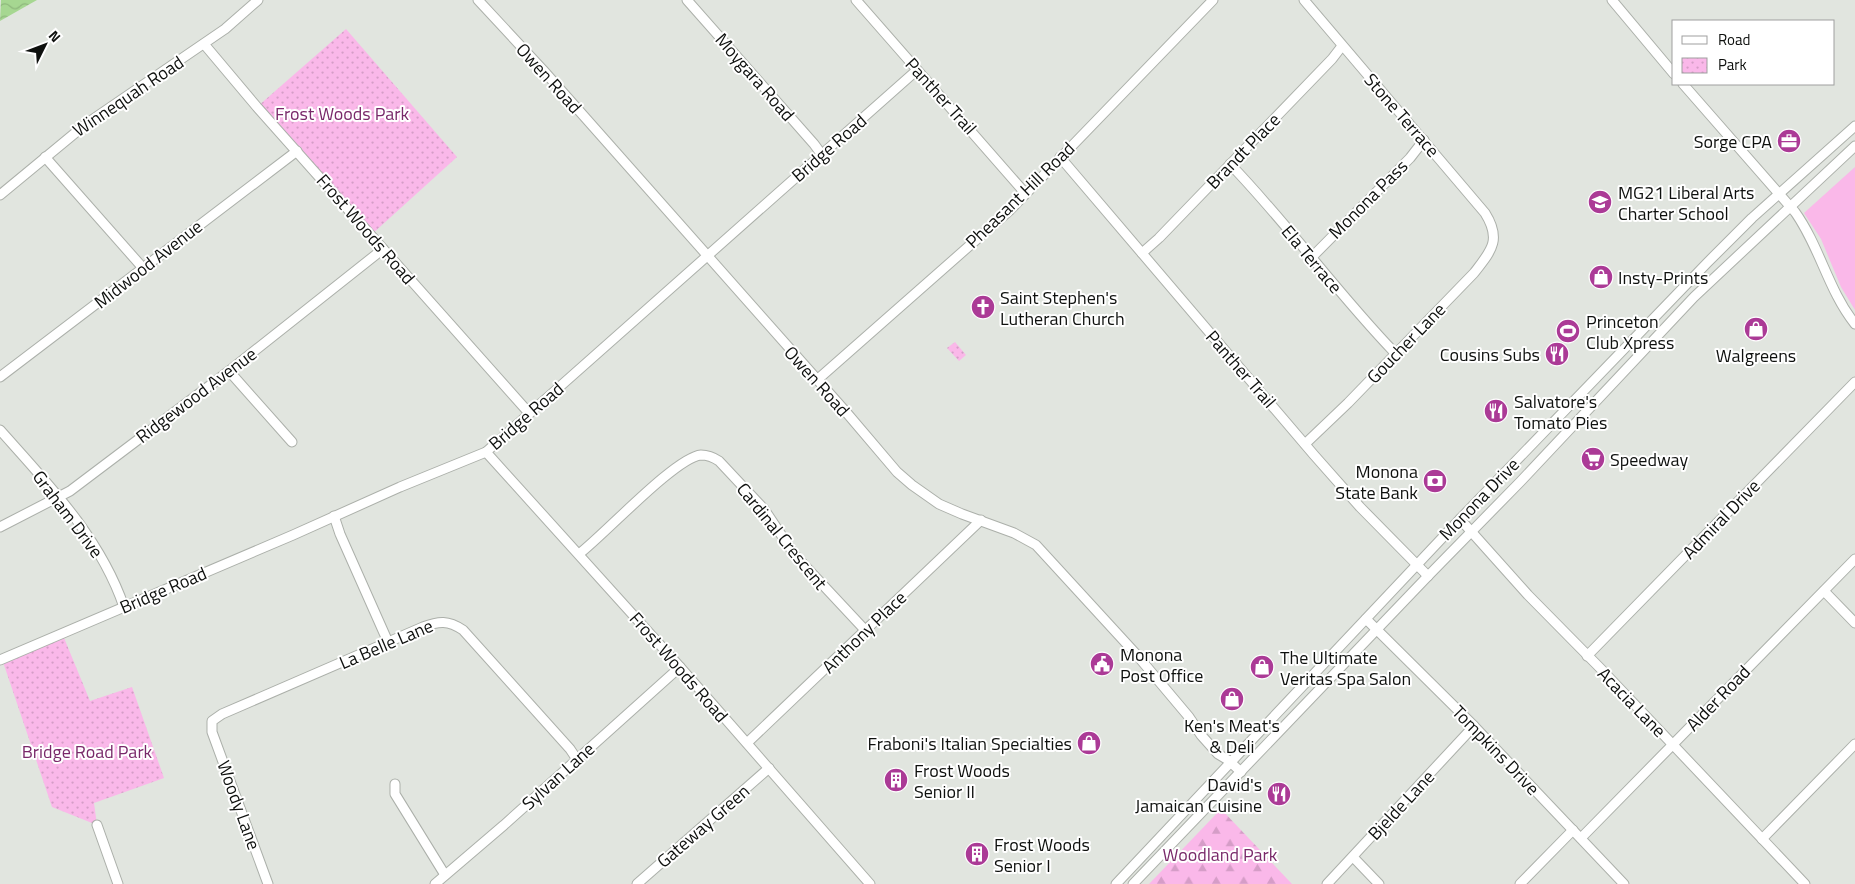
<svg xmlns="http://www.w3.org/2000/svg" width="1855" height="884" font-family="'Titillium Web',sans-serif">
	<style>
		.grass { fill: #fab8e9 }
		.forest { fill: url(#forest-firs) }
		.park { fill: url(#park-dots) }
		.water { fill: url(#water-waves) }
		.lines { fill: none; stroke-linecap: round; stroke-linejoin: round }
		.minor-casing { stroke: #acb0aa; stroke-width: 11 }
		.minor { stroke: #fff; stroke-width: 9 }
		.labels { text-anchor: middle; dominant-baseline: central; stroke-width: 4; stroke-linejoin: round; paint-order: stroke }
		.street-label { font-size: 18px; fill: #0e100e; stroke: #fff }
		.park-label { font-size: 18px; fill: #79296a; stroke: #fff }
		.poi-label { font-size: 18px; fill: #0e100e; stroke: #fff; text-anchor: start }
	</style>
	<defs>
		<pattern id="forest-firs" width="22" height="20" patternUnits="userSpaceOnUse" patternTransform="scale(1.25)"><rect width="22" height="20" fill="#fab8e9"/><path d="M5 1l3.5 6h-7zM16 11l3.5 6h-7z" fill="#d59dc7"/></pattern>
		<pattern id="park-dots" width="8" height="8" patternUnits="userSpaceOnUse" patternTransform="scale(1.25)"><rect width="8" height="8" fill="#fab8e9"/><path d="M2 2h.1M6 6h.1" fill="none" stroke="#d59dc7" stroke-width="1.8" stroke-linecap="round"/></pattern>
		<pattern id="water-waves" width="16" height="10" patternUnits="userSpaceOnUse" patternTransform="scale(1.25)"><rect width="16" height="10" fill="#a6d791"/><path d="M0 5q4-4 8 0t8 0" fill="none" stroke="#8eb87c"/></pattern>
	</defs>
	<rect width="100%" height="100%" fill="#e1e5df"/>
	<path class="grass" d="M 1855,167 L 1855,310 L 1841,287 L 1821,239 L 1804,213 Z"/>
	<path class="forest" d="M 1221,809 L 1292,884 L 1149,884 Z"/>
	<g class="park">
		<path d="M 346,29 L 457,157 L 371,235 L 257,107 Z"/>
		<path d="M 955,342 L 966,355 L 959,361 L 947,348 Z"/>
		<path d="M 62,633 L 90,701 L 132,687 L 164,778 L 94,803 L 97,825 L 52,807 L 2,659 Z"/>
	</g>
	<path class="water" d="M 1,0 L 37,0 L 0,21 Z"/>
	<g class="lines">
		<g class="minor-casing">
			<g id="minor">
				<path d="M 478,0 L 543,70 L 846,412 L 897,472 L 912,485 L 939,504 L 962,514 L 1014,533 L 1036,545 L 1136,654 L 1189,717 L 1201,735 L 1218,754 L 1228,760 L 1241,772"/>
				<path d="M 687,0 L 814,144 L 822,155"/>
				<path d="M 856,0 L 1025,193"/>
				<path d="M 1304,0 L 1485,213 C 1502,240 1491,251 1474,273 L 1348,403 L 1305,444"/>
				<path d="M 1612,0 L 1674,74"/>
				<path d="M 204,44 L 257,107 L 529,413"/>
				<path d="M 1683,84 L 1795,212 C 1820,247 1828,290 1855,324"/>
				<path d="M 45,157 L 143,268"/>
				<path d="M 1060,157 L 1314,455 L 1360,507 L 1428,576"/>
				<path d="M 1230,164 C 1288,224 1337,293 1395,353"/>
				<path d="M 0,195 L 86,124 L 225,29 L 258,0"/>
				<path d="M 1142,253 L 1159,238 L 1332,59 L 1342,46"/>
				<path d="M 1312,257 L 1410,158 L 1424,140"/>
				<path d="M 229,371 L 292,442"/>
				<path d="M 0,377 L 297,151"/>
				<path d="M 817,380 L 1010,210 L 1213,0"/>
				<path d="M 0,430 C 48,484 100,537 124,607"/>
				<path d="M 486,452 L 680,667 L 870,884"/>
				<path d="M 334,516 L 340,534 L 388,642"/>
				<path d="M 1460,519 L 1528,595 L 1602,670 L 1805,884"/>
				<path d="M 0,527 L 70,491 L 229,371 L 383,249"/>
				<path d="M 579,554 C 604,535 676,457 701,455 C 708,455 713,457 719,461 L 764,509 L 794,554 L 865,630"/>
				<path d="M 1824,591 L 1855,623"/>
				<path d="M 1366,619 L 1474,726 L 1624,884"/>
				<path d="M 1587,656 L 1855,382"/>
				<path d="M 0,660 L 293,535 L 400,487 L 486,452 L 917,70"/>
				<path d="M 747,743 L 981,520"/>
				<path d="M 395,784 L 395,794 L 445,875"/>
				<path d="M 97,825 L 118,884"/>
				<path d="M 1581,838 L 1855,559"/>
				<path d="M 1762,839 L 1855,744"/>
				<path d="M 1353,857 L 1379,884"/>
				<path d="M 268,884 L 212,732 L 212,721 L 222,714 L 423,627 C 439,621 448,620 463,630 L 570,749 L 576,758"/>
				<path d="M 435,884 L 504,825 L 680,667"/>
				<path d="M 637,884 L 769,768"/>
				<path d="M 1116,884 L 1460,519 L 1707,263 L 1752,218 L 1855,126"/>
				<path d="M 1133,884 L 1428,576 L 1521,481 L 1694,297 L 1855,146"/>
				<path d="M 1327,884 L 1474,726"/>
				<path d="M 1520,884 L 1573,830"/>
			</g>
		</g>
		<use href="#minor" class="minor"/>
	</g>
	<defs>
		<g id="office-disc" transform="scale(1.25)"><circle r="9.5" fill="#ab3a96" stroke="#fff"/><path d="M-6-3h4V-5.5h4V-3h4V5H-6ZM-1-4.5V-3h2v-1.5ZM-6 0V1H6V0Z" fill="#fff"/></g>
		<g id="school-disc" transform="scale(1.25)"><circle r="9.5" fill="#ab3a96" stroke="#fff"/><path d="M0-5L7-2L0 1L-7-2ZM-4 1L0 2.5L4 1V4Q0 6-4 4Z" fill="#fff"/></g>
		<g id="shop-disc" transform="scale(1.25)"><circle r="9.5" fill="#ab3a96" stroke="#fff"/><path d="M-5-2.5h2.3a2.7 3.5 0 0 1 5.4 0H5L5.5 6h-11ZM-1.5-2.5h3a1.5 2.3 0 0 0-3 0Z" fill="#fff"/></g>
		<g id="church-disc" transform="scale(1.25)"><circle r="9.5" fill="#ab3a96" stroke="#fff"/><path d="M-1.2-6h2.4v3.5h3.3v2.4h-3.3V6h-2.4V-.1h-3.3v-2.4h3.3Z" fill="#fff"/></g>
		<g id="stadium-disc" transform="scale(1.25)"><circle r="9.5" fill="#ab3a96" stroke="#fff"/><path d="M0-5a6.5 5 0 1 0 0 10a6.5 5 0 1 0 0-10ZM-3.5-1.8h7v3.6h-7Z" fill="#fff"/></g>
		<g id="restaurant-disc" transform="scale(1.25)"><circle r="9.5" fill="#ab3a96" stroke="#fff"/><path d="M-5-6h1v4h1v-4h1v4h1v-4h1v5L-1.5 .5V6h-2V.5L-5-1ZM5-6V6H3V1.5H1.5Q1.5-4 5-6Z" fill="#fff"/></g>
		<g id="supermarket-disc" transform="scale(1.25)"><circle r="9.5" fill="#ab3a96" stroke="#fff"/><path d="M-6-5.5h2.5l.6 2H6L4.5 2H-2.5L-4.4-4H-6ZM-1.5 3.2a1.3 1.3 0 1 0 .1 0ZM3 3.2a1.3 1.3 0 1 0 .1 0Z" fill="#fff"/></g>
		<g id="bank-disc" transform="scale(1.25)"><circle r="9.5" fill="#ab3a96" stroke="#fff"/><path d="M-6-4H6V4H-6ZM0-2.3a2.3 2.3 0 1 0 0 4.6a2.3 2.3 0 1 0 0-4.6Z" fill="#fff"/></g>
		<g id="civic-disc" transform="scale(1.25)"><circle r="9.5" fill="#ab3a96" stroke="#fff"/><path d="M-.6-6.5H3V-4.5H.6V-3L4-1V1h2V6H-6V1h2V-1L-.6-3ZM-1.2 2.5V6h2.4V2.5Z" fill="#fff"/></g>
		<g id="building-disc" transform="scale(1.25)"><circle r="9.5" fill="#ab3a96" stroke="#fff"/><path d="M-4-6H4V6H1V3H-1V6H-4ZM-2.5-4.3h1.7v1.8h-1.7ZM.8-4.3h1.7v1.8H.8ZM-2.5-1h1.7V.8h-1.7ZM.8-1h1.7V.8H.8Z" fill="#fff"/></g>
	</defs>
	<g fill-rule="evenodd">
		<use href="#office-disc" x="1789" y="141"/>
		<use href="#school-disc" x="1600" y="202"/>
		<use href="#shop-disc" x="1601" y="277"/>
		<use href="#church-disc" x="983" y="307"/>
		<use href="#shop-disc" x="1756" y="329"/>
		<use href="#stadium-disc" x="1568" y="331"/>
		<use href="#restaurant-disc" x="1557" y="354"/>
		<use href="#restaurant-disc" x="1496" y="411"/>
		<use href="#supermarket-disc" x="1593" y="459"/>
		<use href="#bank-disc" x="1435" y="481"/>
		<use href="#civic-disc" x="1102" y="664"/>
		<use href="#shop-disc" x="1262" y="667"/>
		<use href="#shop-disc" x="1232" y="699"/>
		<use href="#shop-disc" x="1089" y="743"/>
		<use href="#building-disc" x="896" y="780"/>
		<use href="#restaurant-disc" x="1279" y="794"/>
		<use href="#building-disc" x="977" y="854"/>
	</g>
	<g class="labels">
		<g class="street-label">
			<text transform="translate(755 77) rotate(49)">Moygara Road</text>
			<text transform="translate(549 78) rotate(48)">Owen Road</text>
			<text transform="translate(128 96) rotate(-34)">Winnequah Road</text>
			<text transform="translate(941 96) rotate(48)">Panther Trail</text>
			<text transform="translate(1402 115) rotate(49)">Stone Terrace</text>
			<text transform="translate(829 148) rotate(-41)">Bridge Road</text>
			<text transform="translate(1243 151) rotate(-46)">Brandt Place</text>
			<text transform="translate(1020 195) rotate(-44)">Pheasant Hill Road</text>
			<text transform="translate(1368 199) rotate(-45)">Monona Pass</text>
			<text transform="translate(366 229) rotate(49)">Frost Woods Road</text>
			<text transform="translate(1312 259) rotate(50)">Ela Terrace</text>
			<text transform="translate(148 264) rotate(-38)">Midwood Avenue</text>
			<text transform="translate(1406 343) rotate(-46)">Goucher Lane</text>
			<text transform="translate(1241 369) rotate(49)">Panther Trail</text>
			<text transform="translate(817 381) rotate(48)">Owen Road</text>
			<text transform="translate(196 395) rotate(-37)">Ridgewood Avenue</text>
			<text transform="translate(526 416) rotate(-41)">Bridge Road</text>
			<text transform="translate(1479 499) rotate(-46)">Monona Drive</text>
			<text transform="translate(68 514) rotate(53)">Graham Drive</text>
			<text transform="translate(1721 519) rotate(-46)">Admiral Drive</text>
			<text transform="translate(782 536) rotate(51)">Cardinal Crescent</text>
			<text transform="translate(163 590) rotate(-23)">Bridge Road</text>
			<text transform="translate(864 632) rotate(-44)">Anthony Place</text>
			<text transform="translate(386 644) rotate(-23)">La Belle Lane</text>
			<text transform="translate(679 667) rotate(49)">Frost Woods Road</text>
			<text transform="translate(1718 698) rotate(-46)">Alder Road</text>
			<text transform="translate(1632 702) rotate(46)">Acacia Lane</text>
			<text transform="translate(1496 750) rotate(46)">Tompkins Drive</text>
			<text transform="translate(558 776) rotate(-42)">Sylvan Lane</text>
			<text transform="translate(239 805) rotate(70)">Woody Lane</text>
			<text transform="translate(1401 805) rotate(-47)">Bjelde Lane</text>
			<text transform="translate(703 826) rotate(-41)">Gateway Green</text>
		</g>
		<g class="park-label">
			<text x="342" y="113">Frost Woods Park</text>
			<text x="87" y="751">Bridge Road Park</text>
			<text x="1220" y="854">Woodland Park</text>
		</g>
		<g class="poi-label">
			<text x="1772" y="141" text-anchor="end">Sorge CPA</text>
			<text x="1618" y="192">MG21 Liberal Arts<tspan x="1618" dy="21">Charter School</tspan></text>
			<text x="1618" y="277">Insty-Prints</text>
			<text x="1000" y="297">Saint Stephen's<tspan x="1000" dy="21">Lutheran Church</tspan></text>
			<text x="1586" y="321">Princeton<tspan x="1586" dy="21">Club Xpress</tspan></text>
			<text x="1540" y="354" text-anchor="end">Cousins Subs</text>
			<text x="1756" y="355" text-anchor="middle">Walgreens</text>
			<text x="1514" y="401">Salvatore's<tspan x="1514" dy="21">Tomato Pies</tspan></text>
			<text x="1610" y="459">Speedway</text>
			<text x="1418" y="471" text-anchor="end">Monona<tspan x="1418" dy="21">State Bank</tspan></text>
			<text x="1120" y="654">Monona<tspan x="1120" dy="21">Post Office</tspan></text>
			<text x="1280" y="657">The Ultimate<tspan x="1280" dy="21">Veritas Spa Salon</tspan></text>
			<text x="1232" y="725" text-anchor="middle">Ken's Meat's<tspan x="1232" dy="21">&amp; Deli</tspan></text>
			<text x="1072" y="743" text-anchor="end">Fraboni's Italian Specialties</text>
			<text x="914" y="770">Frost Woods<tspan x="914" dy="21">Senior II</tspan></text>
			<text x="1262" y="784" text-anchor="end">David's<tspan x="1262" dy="21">Jamaican Cuisine</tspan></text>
			<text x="994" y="844">Frost Woods<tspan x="994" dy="21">Senior I</tspan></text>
		</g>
	</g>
	<rect x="1672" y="20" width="162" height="65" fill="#ffffff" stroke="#9f9f9f"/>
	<rect x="1682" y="36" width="25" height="8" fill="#ffffff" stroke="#9f9f9f"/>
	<text x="1718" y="45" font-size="15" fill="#0e100e">Road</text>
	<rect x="1682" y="58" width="25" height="15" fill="url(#park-dots)" stroke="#9f9f9f"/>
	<text x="1718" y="70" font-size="15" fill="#0e100e">Park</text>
	<g transform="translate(45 45) rotate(48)" stroke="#ffffff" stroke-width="4" paint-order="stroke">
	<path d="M0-4L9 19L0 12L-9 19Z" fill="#0e100e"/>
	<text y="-8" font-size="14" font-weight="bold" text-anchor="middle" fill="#0e100e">N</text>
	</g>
</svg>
